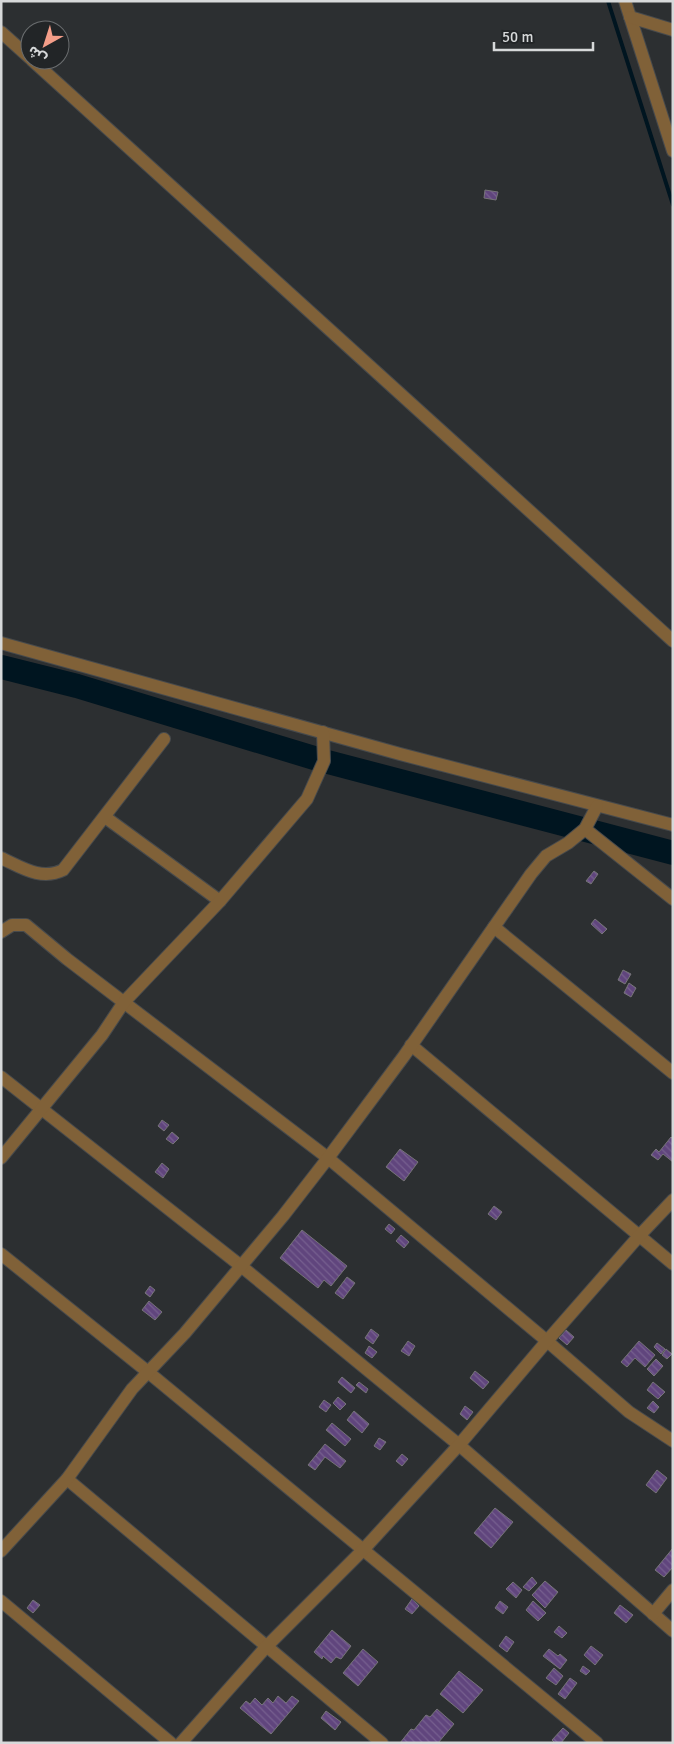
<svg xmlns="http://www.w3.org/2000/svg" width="674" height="1744" font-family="Signika,'Noto Sans Arabic',sans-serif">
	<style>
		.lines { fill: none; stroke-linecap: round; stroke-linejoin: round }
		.stream { stroke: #001520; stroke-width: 4 }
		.river { stroke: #001520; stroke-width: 24 }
		.building { fill: url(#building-back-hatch); stroke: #767478 }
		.minor-casing { stroke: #474a4c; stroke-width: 14 }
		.minor { stroke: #806138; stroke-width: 12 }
	</style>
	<defs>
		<pattern id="building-back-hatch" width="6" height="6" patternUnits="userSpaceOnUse" patternTransform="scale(1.25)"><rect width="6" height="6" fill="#60457d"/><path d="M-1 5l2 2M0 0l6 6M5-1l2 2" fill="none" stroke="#765f8f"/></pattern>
	</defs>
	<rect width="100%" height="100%" fill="#2c2f31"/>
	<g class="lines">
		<path class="stream" d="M 608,1 L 673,205"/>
		<path class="river" d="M 1,667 L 77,686 L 324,761 L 673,853"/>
	</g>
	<g class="building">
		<path d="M 485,190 L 498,192 L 496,200 L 484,198 Z"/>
		<path d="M 594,871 L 598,874 L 591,884 L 586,881 Z"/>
		<path d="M 595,919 L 607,929 L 602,934 L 591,924 Z"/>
		<path d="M 623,970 L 631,974 L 625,984 L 618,980 Z"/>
		<path d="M 629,983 L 636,988 L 631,997 L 624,993 Z"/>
		<path d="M 162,1120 L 169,1125 L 164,1131 L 158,1126 Z"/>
		<path d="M 172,1132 L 179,1138 L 173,1144 L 166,1139 Z"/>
		<path d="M 671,1137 L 673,1139 L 673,1162 L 663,1154 L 658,1160 L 651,1155 L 656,1149 L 659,1152 Z"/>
		<path d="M 400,1149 L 418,1162 L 404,1181 L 386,1167 Z"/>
		<path d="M 162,1163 L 169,1169 L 163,1178 L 155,1172 Z"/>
		<path d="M 494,1206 L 502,1212 L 496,1220 L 488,1214 Z"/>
		<path d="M 389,1224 L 395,1229 L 391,1234 L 385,1229 Z"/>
		<path d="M 302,1230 L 347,1266 L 331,1286 L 324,1280 L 318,1288 L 280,1258 Z"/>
		<path d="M 401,1235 L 409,1242 L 404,1248 L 396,1241 Z"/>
		<path d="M 347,1277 L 355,1283 L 343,1299 L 335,1293 Z"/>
		<path d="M 150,1286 L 155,1290 L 150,1297 L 145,1293 Z"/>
		<path d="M 149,1301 L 162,1312 L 155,1320 L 142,1310 Z"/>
		<path d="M 371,1329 L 379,1335 L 373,1344 L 365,1338 Z"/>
		<path d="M 566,1330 L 574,1337 L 567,1345 L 559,1338 Z"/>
		<path d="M 408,1341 L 415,1346 L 409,1356 L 401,1351 Z"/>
		<path d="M 639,1341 L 655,1355 L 645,1367 L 635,1358 L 627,1367 L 621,1362 Z"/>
		<path d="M 657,1343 L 665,1349 L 661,1354 L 654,1347 Z"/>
		<path d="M 369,1346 L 377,1352 L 372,1358 L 365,1353 Z"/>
		<path d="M 666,1349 L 672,1354 L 667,1359 L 662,1355 Z"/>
		<path d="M 656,1359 L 663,1366 L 654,1376 L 647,1369 Z"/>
		<path d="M 475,1371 L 489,1382 L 483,1389 L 470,1378 Z"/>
		<path d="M 342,1377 L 355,1388 L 351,1393 L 338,1382 Z"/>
		<path d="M 359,1382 L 368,1389 L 366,1393 L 356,1385 Z"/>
		<path d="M 653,1382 L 665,1392 L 658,1399 L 647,1390 Z"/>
		<path d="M 338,1397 L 346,1404 L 340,1410 L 333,1403 Z"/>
		<path d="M 324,1400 L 331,1405 L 326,1412 L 319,1407 Z"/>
		<path d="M 653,1401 L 659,1407 L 654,1413 L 647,1408 Z"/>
		<path d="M 465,1406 L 473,1412 L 467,1420 L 460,1414 Z"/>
		<path d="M 354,1411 L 369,1424 L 362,1433 L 347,1420 Z"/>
		<path d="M 332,1423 L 351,1439 L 345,1446 L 326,1430 Z"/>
		<path d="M 379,1438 L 386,1442 L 380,1450 L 374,1446 Z"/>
		<path d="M 325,1444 L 346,1461 L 340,1468 L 325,1457 L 315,1470 L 308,1465 Z"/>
		<path d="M 402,1454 L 408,1459 L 402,1466 L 396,1461 Z"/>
		<path d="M 657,1470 L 667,1478 L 656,1493 L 646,1485 Z"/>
		<path d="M 495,1508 L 513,1522 L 491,1548 L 474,1533 Z"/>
		<path d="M 673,1548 L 673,1567 L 664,1577 L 655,1570 Z"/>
		<path d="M 532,1577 L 537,1583 L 529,1591 L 523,1587 Z"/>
		<path d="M 545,1581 L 558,1592 L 545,1608 L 532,1595 Z"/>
		<path d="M 513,1582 L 522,1590 L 516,1598 L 506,1589 Z"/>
		<path d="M 412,1599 L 419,1606 L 412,1614 L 405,1609 Z"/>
		<path d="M 33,1600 L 40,1605 L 33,1613 L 27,1608 Z"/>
		<path d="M 500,1601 L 508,1607 L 503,1614 L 495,1608 Z"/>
		<path d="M 533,1601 L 546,1613 L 538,1621 L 526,1610 Z"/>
		<path d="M 620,1605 L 633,1615 L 626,1623 L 614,1613 Z"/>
		<path d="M 559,1626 L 567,1633 L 562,1638 L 554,1632 Z"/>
		<path d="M 332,1630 L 351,1646 L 341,1659 L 336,1657 L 331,1663 L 323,1656 L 322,1659 L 314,1652 Z"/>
		<path d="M 506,1636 L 514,1642 L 507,1652 L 499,1646 Z"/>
		<path d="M 591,1646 L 603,1655 L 595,1665 L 584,1655 Z"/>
		<path d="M 363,1649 L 378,1662 L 358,1686 L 343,1673 Z"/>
		<path d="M 549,1649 L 558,1656 L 560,1654 L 567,1660 L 560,1669 L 543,1656 Z"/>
		<path d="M 583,1666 L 590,1671 L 586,1675 L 580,1671 Z"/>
		<path d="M 554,1668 L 563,1676 L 556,1685 L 546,1678 Z"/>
		<path d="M 459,1671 L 483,1690 L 463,1713 L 440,1694 Z"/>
		<path d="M 570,1678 L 577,1683 L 565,1699 L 558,1694 Z"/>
		<path d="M 278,1696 L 286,1703 L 292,1696 L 299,1701 L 271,1734 L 240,1708 L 246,1701 L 250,1704 L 255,1698 L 262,1705 L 268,1698 L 273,1703 Z"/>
		<path d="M 437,1709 L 454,1724 L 438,1743 L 400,1743 L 411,1729 L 414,1730 L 426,1715 L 430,1717 Z"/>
		<path d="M 326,1711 L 341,1722 L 335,1730 L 321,1718 Z"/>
		<path d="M 563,1728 L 569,1733 L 561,1743 L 555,1743 L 552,1740 Z"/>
	</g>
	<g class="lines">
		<g class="minor-casing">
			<g id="minor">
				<path d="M 625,1 L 673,151"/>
				<path d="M 630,17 L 673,30"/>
				<path d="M 1,32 L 30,58"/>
				<path d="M 32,60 L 673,641"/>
				<path d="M 1,643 L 400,754 L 673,825"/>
				<path d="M 105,817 L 220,901"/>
				<path d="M 585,829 L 673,899"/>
				<path d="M 1,858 C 21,867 41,881 63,870 L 164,739"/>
				<path d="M 494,927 L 673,1073"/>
				<path d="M 1,932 L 12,925 L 26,925 L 67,959 L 328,1158 L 547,1341 L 629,1412 L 673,1441"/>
				<path d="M 411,1045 L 673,1264"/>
				<path d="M 1,1077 L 241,1266 L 459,1445 L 673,1631"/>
				<path d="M 1,1158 L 102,1035 L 124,1002 L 220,901 L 307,799 L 324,761 L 323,732"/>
				<path d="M 1,1254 L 148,1372 L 597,1743"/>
				<path d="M 67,1479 L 382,1743"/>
				<path d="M 1,1551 L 67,1479 L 132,1389 L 185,1333 L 283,1216 L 328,1158 L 404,1056 L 531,874 L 546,856 L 568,843 L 585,829 L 597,806"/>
				<path d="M 1,1601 L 171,1743"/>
				<path d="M 653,1614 L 673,1590"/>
				<path d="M 181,1743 L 266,1647 L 363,1550 L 459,1445 L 547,1341 L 639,1236 L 673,1200"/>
			</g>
		</g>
		<use href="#minor" class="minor"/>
	</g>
	<rect width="674" height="1744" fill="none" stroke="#d7d9da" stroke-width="5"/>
	<g transform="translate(45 45) rotate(219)"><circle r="24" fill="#222527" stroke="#6a6d6f"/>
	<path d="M0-4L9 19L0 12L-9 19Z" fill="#f49e89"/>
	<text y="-8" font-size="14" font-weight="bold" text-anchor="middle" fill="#d7d9da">ش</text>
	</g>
	<path d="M494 42v8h99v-8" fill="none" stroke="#d7d9da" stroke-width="2.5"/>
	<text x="502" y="42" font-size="15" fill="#d7d9da" stroke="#222527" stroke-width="4" paint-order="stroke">50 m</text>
</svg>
